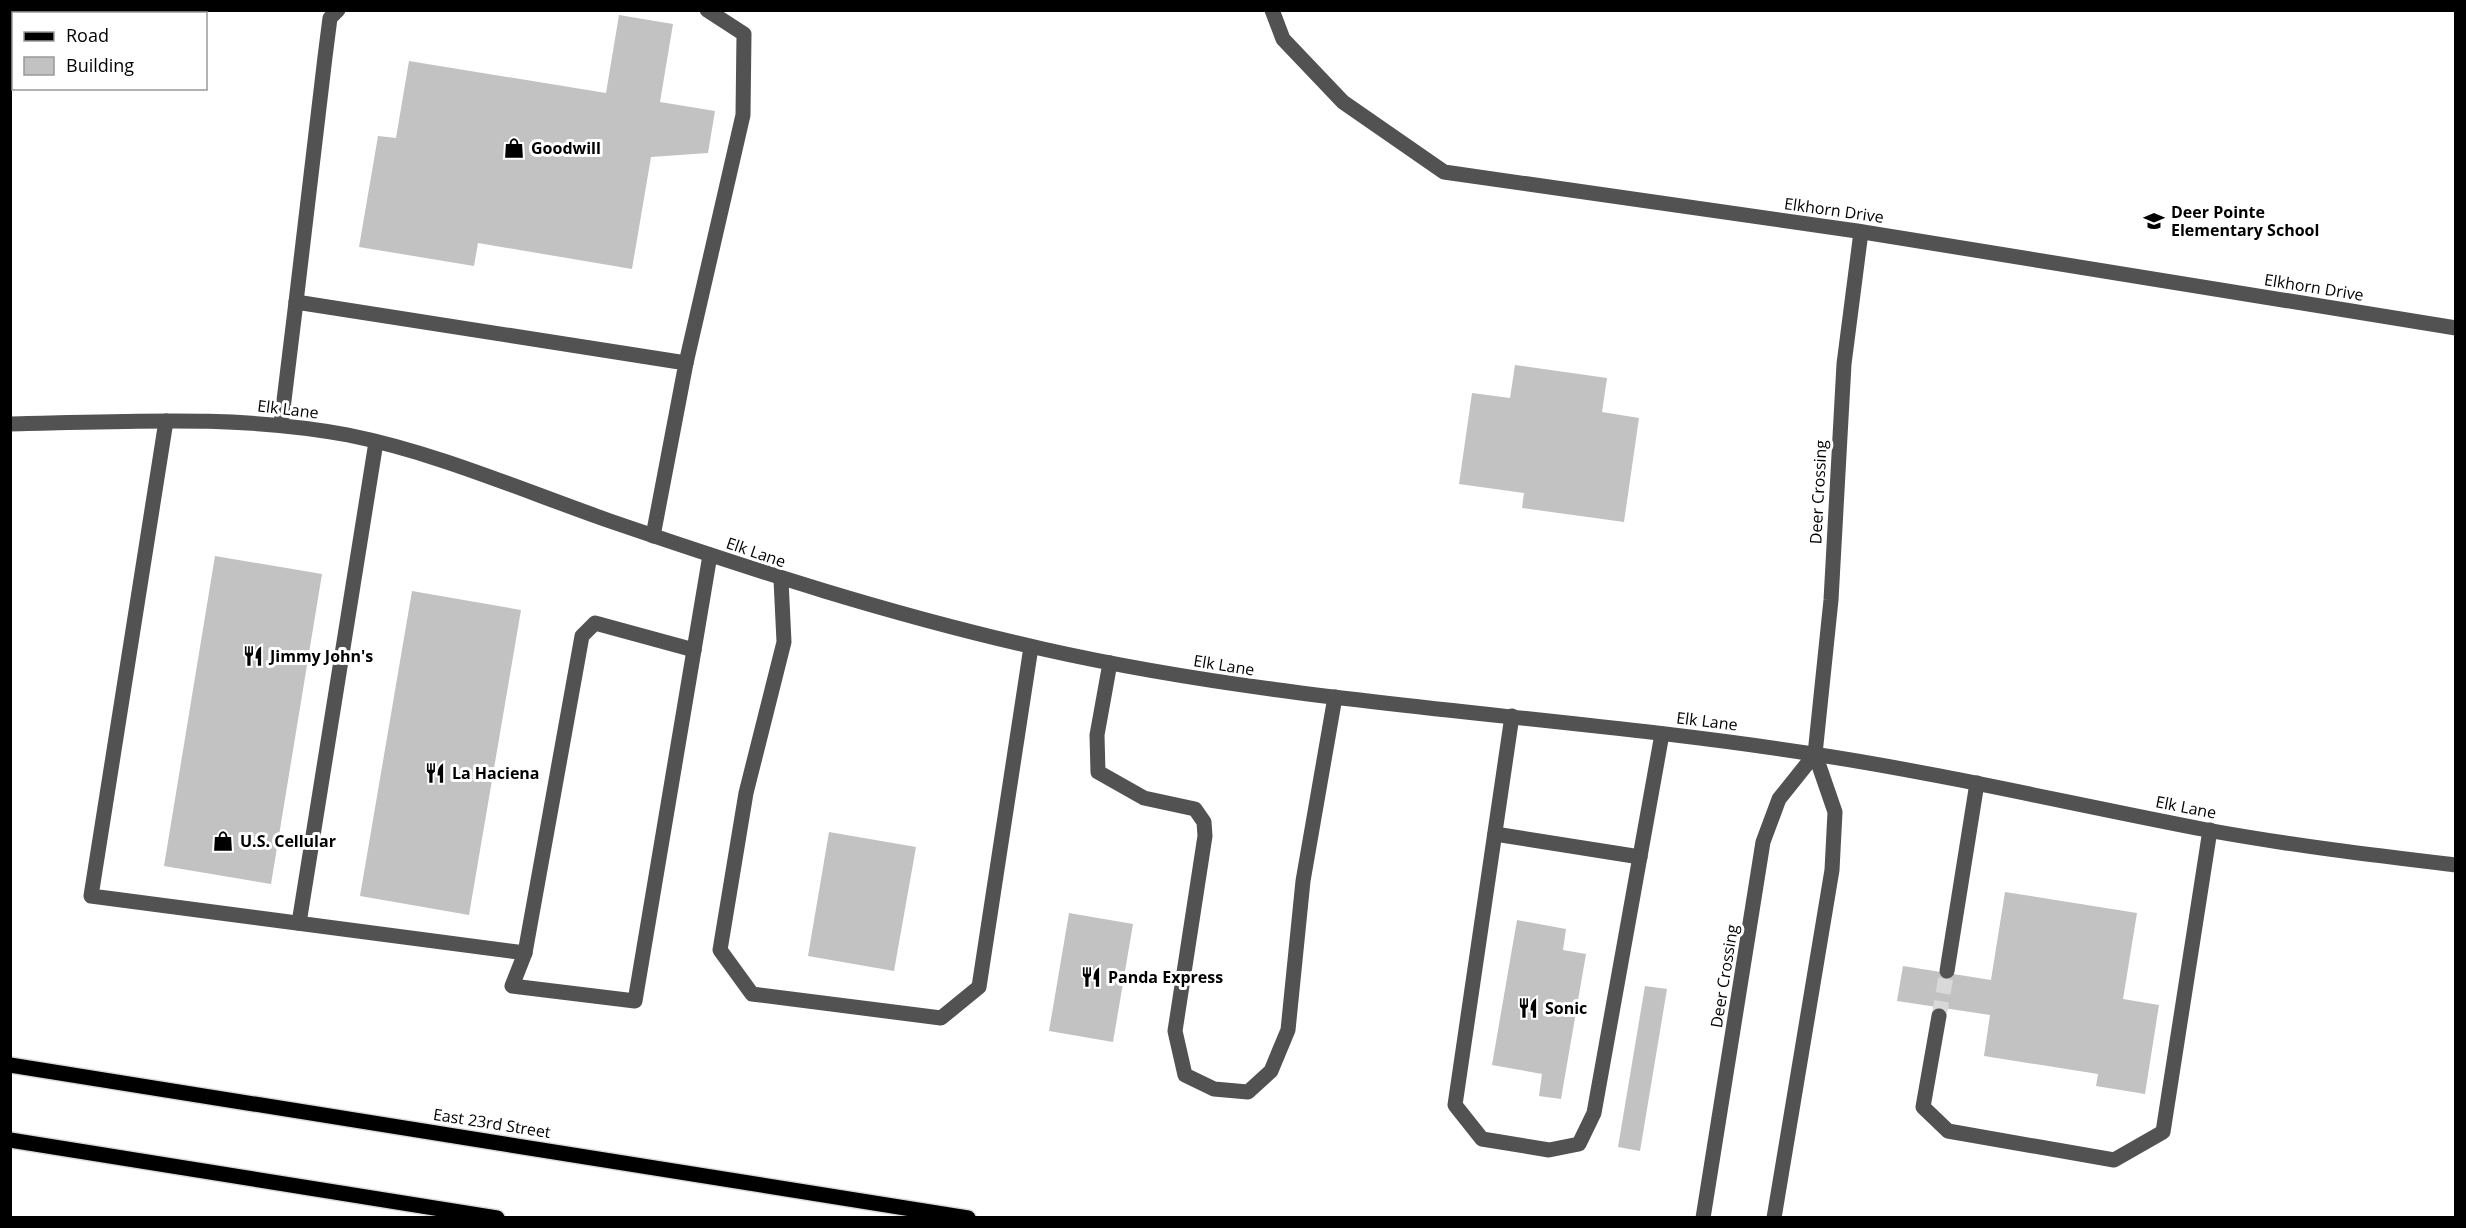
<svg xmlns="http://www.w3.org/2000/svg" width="2466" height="1228" font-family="'Open Sans',sans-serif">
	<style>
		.building { fill: #c2c2c2 }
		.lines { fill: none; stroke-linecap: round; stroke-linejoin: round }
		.minor-tunnel { stroke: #d9d9d9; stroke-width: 15; stroke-dasharray: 15 8; stroke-linecap: butt }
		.major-casing { stroke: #dbdbdb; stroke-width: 18 }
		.minor { stroke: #525252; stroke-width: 15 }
		.major { stroke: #000; stroke-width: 15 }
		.labels { text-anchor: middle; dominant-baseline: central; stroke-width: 6; stroke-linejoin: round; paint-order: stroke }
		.poi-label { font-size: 16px; font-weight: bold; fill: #000; stroke: #fff; text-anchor: start }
		.street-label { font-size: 16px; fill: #000; stroke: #fff }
	</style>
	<rect width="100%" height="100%" fill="#fff"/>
	<g class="building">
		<path d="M 619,15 L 673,24 L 660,102 L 715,111 L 708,153 L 651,157 L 632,269 L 478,243 L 474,266 L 359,247 L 378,136 L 396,138 L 409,61 L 606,93 Z"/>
		<path d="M 1515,365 L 1607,378 L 1602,412 L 1639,418 L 1624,522 L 1522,508 L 1524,493 L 1459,484 L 1472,393 L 1510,398 Z"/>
		<path d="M 215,556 L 322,574 L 271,884 L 164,866 Z"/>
		<path d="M 412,591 L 521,610 L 469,915 L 360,896 Z"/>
		<path d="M 829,832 L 916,847 L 894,971 L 808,956 Z"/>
		<path d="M 2005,892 L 2137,913 L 2123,999 L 2159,1005 L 2145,1094 L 2096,1086 L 2098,1074 L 1984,1056 L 1990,1015 L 1897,1001 L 1903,966 L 1991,980 Z"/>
		<path d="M 1069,913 L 1133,924 L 1113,1042 L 1049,1031 Z"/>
		<path d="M 1517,920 L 1566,929 L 1563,950 L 1586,954 L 1561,1099 L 1539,1096 L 1542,1074 L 1492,1065 Z"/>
		<path d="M 1645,986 L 1667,989 L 1640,1151 L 1618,1147 Z"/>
	</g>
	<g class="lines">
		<path class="minor-tunnel" d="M 1939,1016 L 1947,971"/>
		<g class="major-casing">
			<g id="major">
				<path d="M 10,1065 L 968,1218"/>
				<path d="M 10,1140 L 497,1218"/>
			</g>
		</g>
		<g class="minor">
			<path d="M 1272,10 L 1283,39 L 1343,102 L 1444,172 L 1857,231 L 2456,328"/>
			<path d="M 296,302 L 325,57 L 330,18 L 338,10"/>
			<path d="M 686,363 L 743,115 L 744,34 L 707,10"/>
			<path d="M 166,421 L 91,896 L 525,953 L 512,986 L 635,1001 L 710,555"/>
			<path d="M 10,424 C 123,422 237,414 348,435 C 438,453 524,491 610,521 C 753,570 895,616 1043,649 C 1296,706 1557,714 1813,754 C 1945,774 2076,805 2207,830 C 2289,845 2372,855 2456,865"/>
			<path d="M 281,425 L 296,302 L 686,363 L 653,536"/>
			<path d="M 781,580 L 784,642 L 746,793 L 720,950 L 752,994 L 941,1018 L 979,987 L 1031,647"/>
			<path d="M 1110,663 L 1097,735 L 1098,772 L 1144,798 L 1195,809 L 1204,822 L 1205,836 L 1175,1031 L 1185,1075 L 1214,1089 L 1248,1092 L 1271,1071 L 1288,1030 L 1303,881 L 1335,697"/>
			<path d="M 1512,716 L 1455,1105 L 1482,1139 L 1549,1150 L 1579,1144 L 1594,1113 L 1662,734"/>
			<path d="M 1495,834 L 1640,857"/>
			<path d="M 299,923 L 376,442"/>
			<path d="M 525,953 L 582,636 L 595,623 L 694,650"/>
			<path d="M 1947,971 L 1977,783"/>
			<path d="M 1939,1016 L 1923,1107 L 1948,1131 L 2114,1160 L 2163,1132 L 2210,830"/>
			<path d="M 1703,1218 L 1763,842 L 1779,799 L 1815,754"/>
			<path d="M 1774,1218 L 1832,870 L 1835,812 L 1815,754 L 1831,600 L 1844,364 L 1861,232"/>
		</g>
		<use href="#major" class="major"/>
	</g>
	<defs>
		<g id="shop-bare" transform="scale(1.62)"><path d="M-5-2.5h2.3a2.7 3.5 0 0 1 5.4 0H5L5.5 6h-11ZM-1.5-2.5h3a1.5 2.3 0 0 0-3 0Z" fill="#000" stroke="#fff" stroke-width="2.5" paint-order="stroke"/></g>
		<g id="school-bare" transform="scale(1.62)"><path d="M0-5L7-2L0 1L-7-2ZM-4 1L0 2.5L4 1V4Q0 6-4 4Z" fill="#000" stroke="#fff" stroke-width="2.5" paint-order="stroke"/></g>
		<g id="restaurant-bare" transform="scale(1.62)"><path d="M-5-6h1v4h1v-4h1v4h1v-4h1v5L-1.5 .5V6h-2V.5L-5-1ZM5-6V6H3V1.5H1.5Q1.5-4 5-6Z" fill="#000" stroke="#fff" stroke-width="2.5" paint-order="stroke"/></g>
	</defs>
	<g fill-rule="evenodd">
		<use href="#shop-bare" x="514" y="148"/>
		<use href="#school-bare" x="2154" y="221"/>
		<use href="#restaurant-bare" x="253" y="656"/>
		<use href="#restaurant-bare" x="435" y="773"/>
		<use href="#shop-bare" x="223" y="841"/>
		<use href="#restaurant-bare" x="1091" y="977"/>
		<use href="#restaurant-bare" x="1528" y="1008"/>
	</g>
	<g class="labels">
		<g class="poi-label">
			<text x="531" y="148">Goodwill</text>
			<text x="2171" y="212">Deer Pointe<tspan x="2171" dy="18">Elementary School</tspan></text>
			<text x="270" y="656">Jimmy John's</text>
			<text x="452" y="773">La Haciena</text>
			<text x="240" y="841">U.S. Cellular</text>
			<text x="1108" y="977">Panda Express</text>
			<text x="1545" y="1008">Sonic</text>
		</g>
		<g class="street-label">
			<text transform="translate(1834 210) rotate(8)">Elkhorn Drive</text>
			<text transform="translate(2314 287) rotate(9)">Elkhorn Drive</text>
			<text transform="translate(288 409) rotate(7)">Elk Lane</text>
			<text transform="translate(1818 492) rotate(-87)">Deer Crossing</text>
			<text transform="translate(756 552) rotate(19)">Elk Lane</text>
			<text transform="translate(1224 665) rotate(9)">Elk Lane</text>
			<text transform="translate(1707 721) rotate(7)">Elk Lane</text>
			<text transform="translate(2186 807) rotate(11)">Elk Lane</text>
			<text transform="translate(1724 976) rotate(-81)">Deer Crossing</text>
			<text transform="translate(492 1123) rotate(9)">East 23rd Street</text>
		</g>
	</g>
	<rect width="2466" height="1228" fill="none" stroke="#000000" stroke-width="24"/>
	<rect x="12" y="12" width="195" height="78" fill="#ffffff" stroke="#999999" stroke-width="1.5"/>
	<rect x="24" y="32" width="30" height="9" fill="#000000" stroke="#999999" stroke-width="1.5"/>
	<text x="66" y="42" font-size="18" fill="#000000">Road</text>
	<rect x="24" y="57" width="30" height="18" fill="#c2c2c2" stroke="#999999" stroke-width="1.5"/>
	<text x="66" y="72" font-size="18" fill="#000000">Building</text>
</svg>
